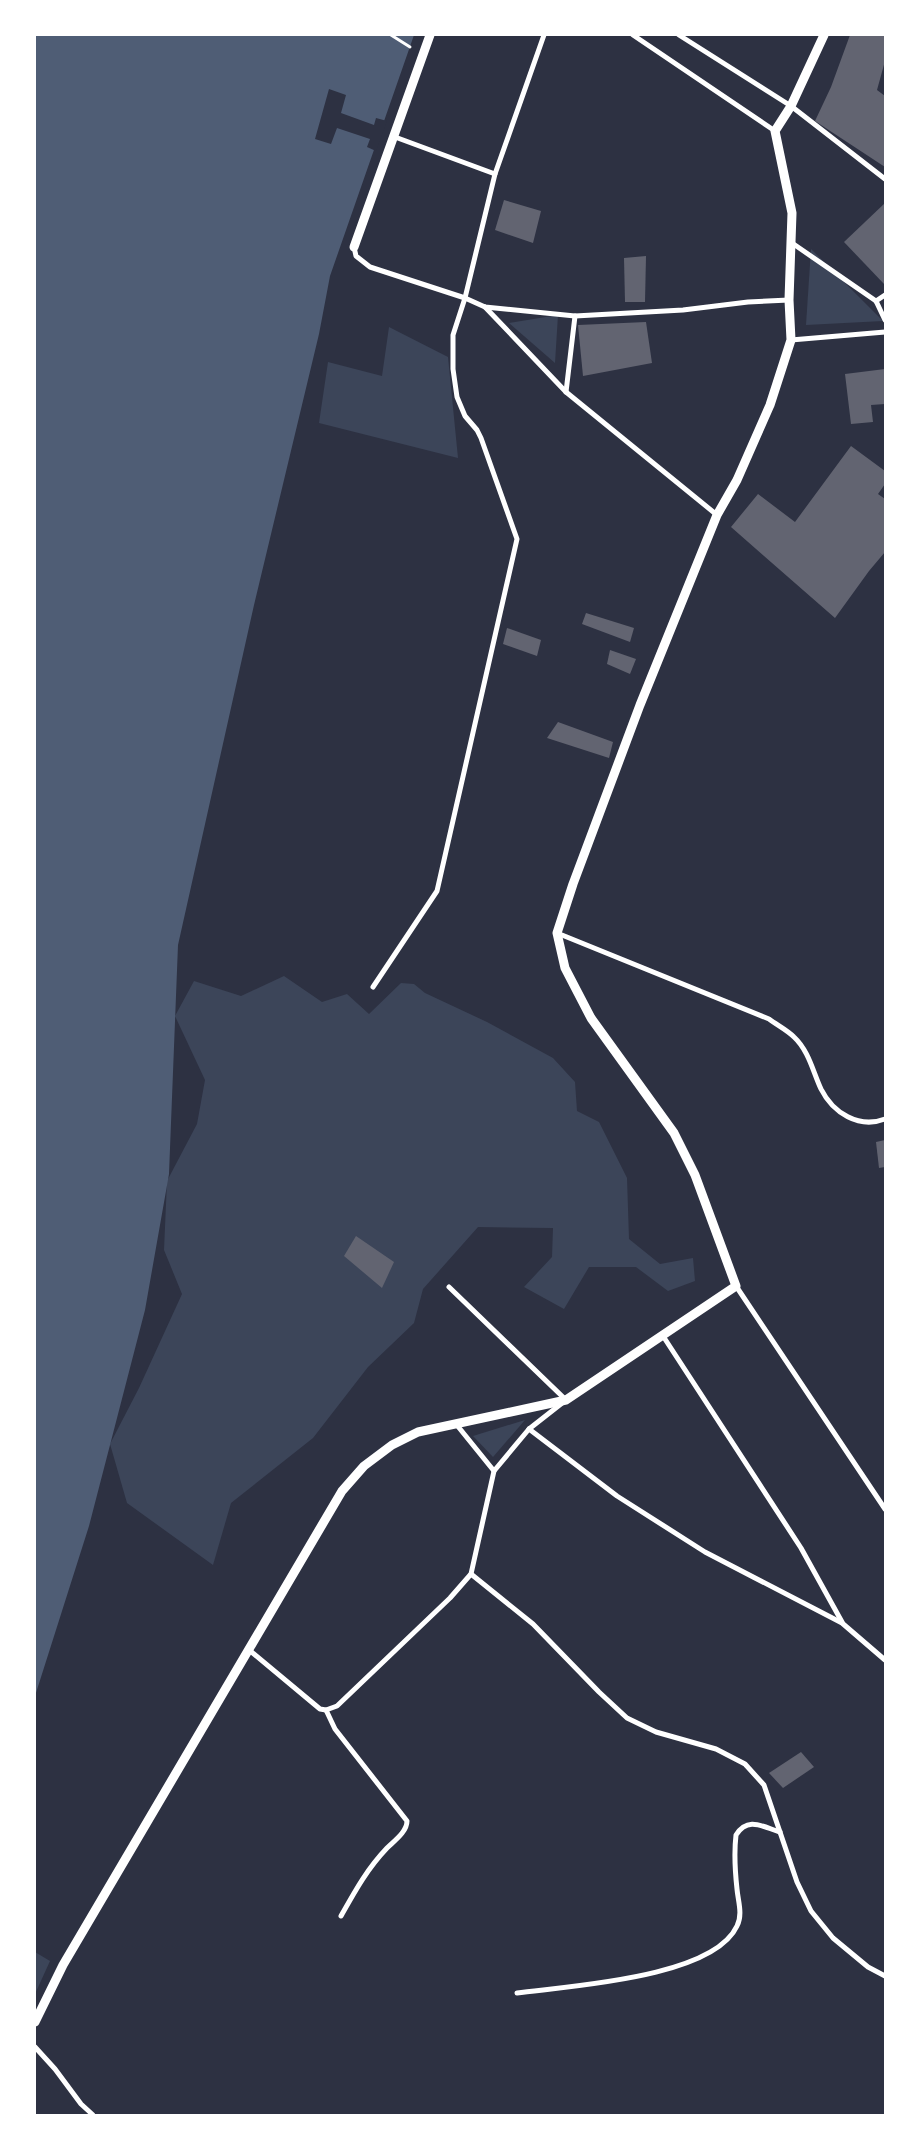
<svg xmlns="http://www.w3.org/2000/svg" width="920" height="2150" font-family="'Asap Condensed',sans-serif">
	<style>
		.green { fill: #3c4559 }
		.water { fill: #4f5d75 }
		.pier { fill: #2d3142 }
		.building { fill: #626471 }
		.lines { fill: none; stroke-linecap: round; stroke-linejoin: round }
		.path { stroke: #fff; stroke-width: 3 }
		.minor { stroke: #fff; stroke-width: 5 }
		.tertiary { stroke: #fff; stroke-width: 9 }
	</style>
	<rect width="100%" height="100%" fill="#2d3142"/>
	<g class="green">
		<path d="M 811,249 L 883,321 L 806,325 Z"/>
		<path d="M 558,315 L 555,363 L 509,323 Z"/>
		<path d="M 389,327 L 448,357 L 458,458 L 319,423 L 328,362 L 382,376 Z"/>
		<path d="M 284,976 L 322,1002 L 347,994 L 369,1014 L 401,983 L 414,984 L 425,993 L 487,1022 L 553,1058 L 575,1082 L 577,1111 L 599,1122 L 627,1178 L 629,1239 L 660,1264 L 693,1258 L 695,1281 L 668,1291 L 636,1267 L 589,1267 L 564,1309 L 524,1287 L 552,1257 L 553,1228 L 478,1227 L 423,1289 L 414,1323 L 368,1367 L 313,1438 L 231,1503 L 213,1565 L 127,1503 L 110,1444 L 139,1388 L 182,1294 L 164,1250 L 167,1181 L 197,1124 L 205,1080 L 175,1016 L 194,981 L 241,996 Z"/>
		<path d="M 525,1420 L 493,1457 L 473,1436 Z"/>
		<path d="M 35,1952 L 50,1961 L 35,1994 Z"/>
	</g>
	<path class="water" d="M 35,35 L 414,35 L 330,276 L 319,334 L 254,605 L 178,945 L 169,1174 L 145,1310 L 89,1526 L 35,1696 Z"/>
	<path class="pier" d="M 329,89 L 346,95 L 341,113 L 374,125 L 376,118 L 387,121 L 376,151 L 367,147 L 370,139 L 337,128 L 331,144 L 315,139 Z"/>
	<g class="building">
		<path d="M 850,35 L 885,35 L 885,61 L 877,90 L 885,96 L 885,167 L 815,121 L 831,87 Z"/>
		<path d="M 504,200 L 541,211 L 533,243 L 495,230 Z"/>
		<path d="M 885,203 L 885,285 L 844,242 Z"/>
		<path d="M 646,256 L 645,302 L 625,302 L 624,258 Z"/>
		<path d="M 646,322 L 652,363 L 583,376 L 578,325 Z"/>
		<path d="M 885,369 L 885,404 L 871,405 L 873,422 L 851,424 L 845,374 Z"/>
		<path d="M 851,446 L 885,471 L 885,484 L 878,494 L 885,499 L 885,552 L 869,571 L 835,618 L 731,527 L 758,494 L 795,522 Z"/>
		<path d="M 586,613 L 634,628 L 630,642 L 582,624 Z"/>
		<path d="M 507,628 L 541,640 L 537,656 L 503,644 Z"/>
		<path d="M 610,650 L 636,659 L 630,674 L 607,664 Z"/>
		<path d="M 558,722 L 613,742 L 609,758 L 547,738 Z"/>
		<path d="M 885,1140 L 885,1167 L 879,1168 L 876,1142 Z"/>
		<path d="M 356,1236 L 394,1262 L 382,1288 L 344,1256 Z"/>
		<path d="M 801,1752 L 814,1767 L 783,1788 L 769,1773 Z"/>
	</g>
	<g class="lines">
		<path class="path" d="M 391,35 L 410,47"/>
		<g class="minor">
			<path d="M 633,35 L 775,131"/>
			<path d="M 679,35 L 791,106 L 885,179"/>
			<path d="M 395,137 L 495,174"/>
			<path d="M 792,243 L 876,301 L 885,320"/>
			<path d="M 354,247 L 356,256 L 370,267 L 465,298 L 485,307 L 575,316 L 683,310 L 748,302 L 789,300"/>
			<path d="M 876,301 L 885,295"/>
			<path d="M 485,307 L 566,392 L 717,515"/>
			<path d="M 791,340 L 885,332"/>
			<path d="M 566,392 L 575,316"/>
			<path d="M 557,933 L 769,1019 C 777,1025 787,1030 794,1037 C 809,1051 813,1072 821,1089 C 833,1113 859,1129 885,1119"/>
			<path d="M 373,987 L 437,891 L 517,539 L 481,438 L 477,430 L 465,416 L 457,397 L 453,369 L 453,335 L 465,298 L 495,174 L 544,35"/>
			<path d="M 736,1286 L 885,1509"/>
			<path d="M 449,1287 L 566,1400 L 529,1429 L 494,1471 L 456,1424"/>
			<path d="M 663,1336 L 801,1548 L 842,1622"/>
			<path d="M 529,1429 L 617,1496 L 705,1552 L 842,1623 L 885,1660"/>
			<path d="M 471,1574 L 533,1624 L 599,1692 L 627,1718 L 656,1732 L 716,1749 L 745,1764 L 764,1785 L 797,1882 L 811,1911 L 833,1938 L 868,1967 L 885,1976"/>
			<path d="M 248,1649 L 320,1709 L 326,1710 L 337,1706 L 450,1598 L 471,1574 L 494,1471"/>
			<path d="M 326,1710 L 335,1729 L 407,1821 C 407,1832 394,1841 387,1848 C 367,1869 355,1891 341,1916"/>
			<path d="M 517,1993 C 569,1986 713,1978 737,1926 C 743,1914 738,1901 737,1889 C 735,1871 734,1852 736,1835 C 748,1816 763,1827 780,1832"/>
			<path d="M 35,2047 L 55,2069 L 81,2104 L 93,2115"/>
		</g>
		<g class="tertiary">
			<path d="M 354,247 L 430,35"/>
			<path d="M 35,2022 L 63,1965 L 342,1491 L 364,1466 L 392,1445 L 418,1432 L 566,1400 L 736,1286 L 695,1175 L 674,1133 L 591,1018 L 565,968 L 557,933 L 573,884 L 640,705 L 717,515 L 737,480 L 770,405 L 791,340 L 789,300 L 792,213 L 775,131 L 791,106 L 824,35"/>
		</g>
	</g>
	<rect width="920" height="2150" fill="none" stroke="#ffffff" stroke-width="72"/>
</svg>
